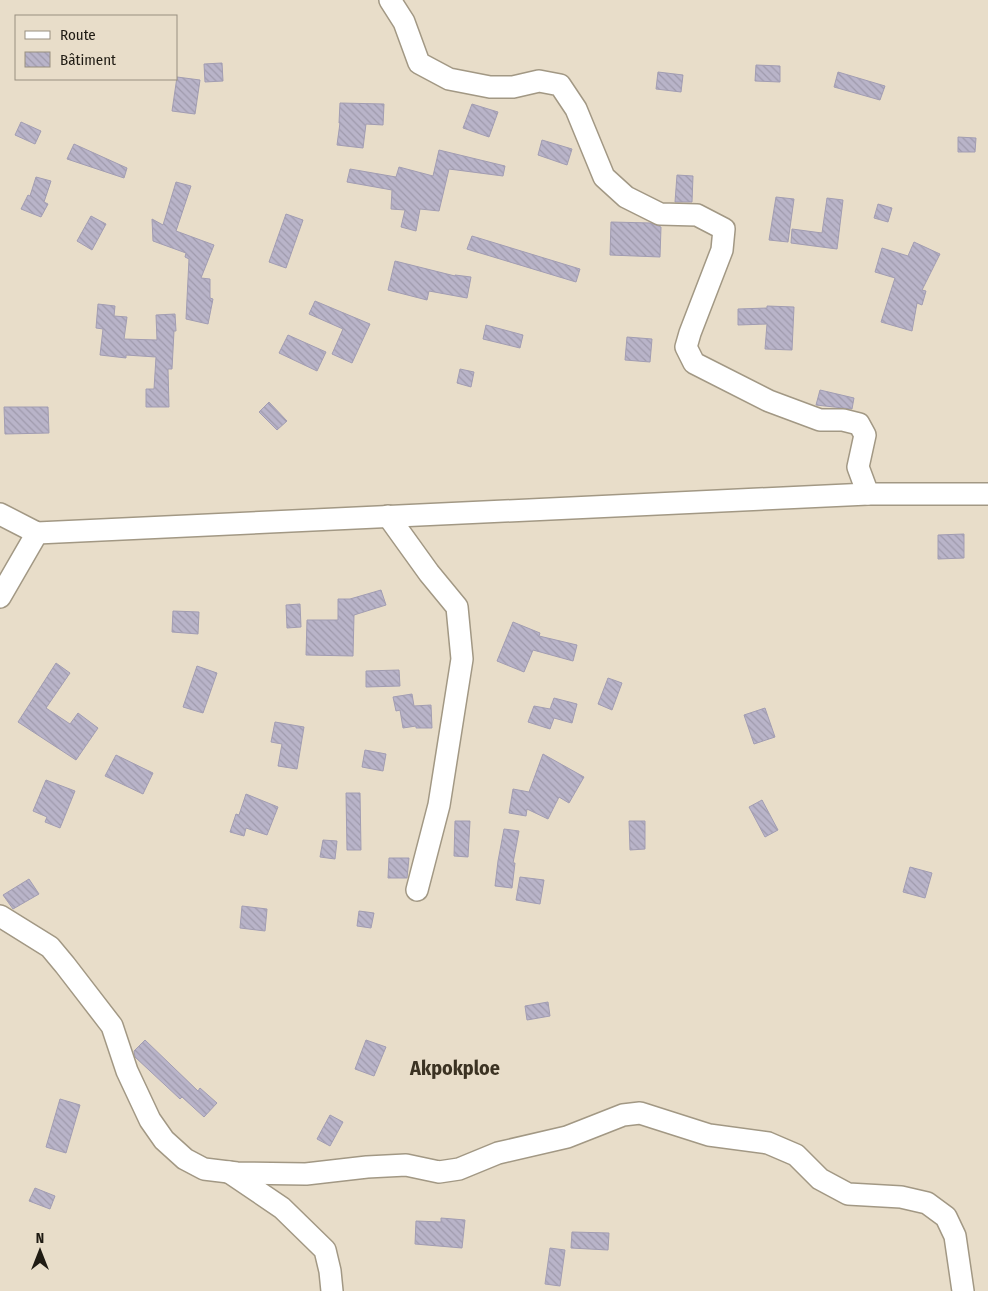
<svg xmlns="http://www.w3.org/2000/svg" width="988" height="1291" font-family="'Fira Sans Condensed',sans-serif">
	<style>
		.building { fill: url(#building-back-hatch); stroke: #a29db2 }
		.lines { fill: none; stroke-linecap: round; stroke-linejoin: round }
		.minor-casing { stroke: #a29884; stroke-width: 24 }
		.minor { stroke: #fff; stroke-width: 21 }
		.labels { text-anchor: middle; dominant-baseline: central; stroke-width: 4.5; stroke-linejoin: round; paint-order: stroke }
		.quarter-label { font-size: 20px; font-weight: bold; fill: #3b3222; stroke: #e8ddc9 }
	</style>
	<defs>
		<pattern id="building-back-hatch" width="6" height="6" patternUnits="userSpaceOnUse" patternTransform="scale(1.25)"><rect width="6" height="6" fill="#b9b4c9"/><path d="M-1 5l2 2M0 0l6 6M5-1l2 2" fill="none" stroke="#9f9aac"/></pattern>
	</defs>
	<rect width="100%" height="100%" fill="#e8ddc9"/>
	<g class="building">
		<path d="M 222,63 L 223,81 L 205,82 L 204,64 Z"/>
		<path d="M 756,65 L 780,66 L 780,82 L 755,81 Z"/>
		<path d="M 658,72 L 683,75 L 681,92 L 656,89 Z"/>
		<path d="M 838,72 L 885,86 L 880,100 L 834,87 Z"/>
		<path d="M 177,77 L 200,80 L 195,114 L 172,111 Z"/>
		<path d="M 340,103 L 384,104 L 383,125 L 366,124 L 363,148 L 337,145 L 340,123 L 339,123 Z"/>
		<path d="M 472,104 L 498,112 L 489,137 L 463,128 Z"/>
		<path d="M 21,122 L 41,131 L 35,144 L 15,135 Z"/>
		<path d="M 958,137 L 976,138 L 975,152 L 958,152 Z"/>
		<path d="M 542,140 L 572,149 L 567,165 L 538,155 Z"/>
		<path d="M 74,144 L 127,168 L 124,178 L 67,159 Z"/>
		<path d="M 439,150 L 505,166 L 503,176 L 449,169 L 439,211 L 420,209 L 416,231 L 401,227 L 405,210 L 391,209 L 392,190 L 347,182 L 350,169 L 396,177 L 399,167 L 433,176 Z"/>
		<path d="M 677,175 L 693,176 L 692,202 L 675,202 Z"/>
		<path d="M 36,177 L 51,181 L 44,202 L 48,204 L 41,217 L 21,209 L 28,195 L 30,196 Z"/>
		<path d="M 176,182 L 191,186 L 176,231 L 214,245 L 201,278 L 210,279 L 210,298 L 213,299 L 208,324 L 186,319 L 189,259 L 185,257 L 186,253 L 153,241 L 152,219 L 163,225 Z"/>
		<path d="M 776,197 L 794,199 L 788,242 L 769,240 Z"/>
		<path d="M 827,198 L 843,200 L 837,249 L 791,243 L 792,229 L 822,233 Z"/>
		<path d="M 878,204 L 892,208 L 888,222 L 874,218 Z"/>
		<path d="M 286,214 L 303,220 L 286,268 L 269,262 Z"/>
		<path d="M 91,216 L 106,224 L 92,250 L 77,241 Z"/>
		<path d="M 611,222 L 651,223 L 661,227 L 660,257 L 610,255 Z"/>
		<path d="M 472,236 L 580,269 L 576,282 L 467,249 Z"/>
		<path d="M 914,242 L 940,254 L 922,290 L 926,291 L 922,305 L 917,303 L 912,331 L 881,322 L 895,278 L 875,272 L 882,248 L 908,256 Z"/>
		<path d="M 395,261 L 455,276 L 455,275 L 471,277 L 467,298 L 429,291 L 427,300 L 388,290 Z"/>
		<path d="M 315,301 L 370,324 L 352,363 L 332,354 L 343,329 L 309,314 Z"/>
		<path d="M 98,304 L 115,306 L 114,316 L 127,317 L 124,339 L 157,340 L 156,315 L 175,314 L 176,331 L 174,331 L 172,369 L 168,369 L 169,407 L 146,407 L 146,389 L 154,389 L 156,357 L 126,355 L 126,358 L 100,355 L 103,329 L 96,328 Z"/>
		<path d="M 767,306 L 794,307 L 792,350 L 765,349 L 767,324 L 738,325 L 738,309 L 767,308 Z"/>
		<path d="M 486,325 L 523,335 L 520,348 L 483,339 Z"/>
		<path d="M 288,335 L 326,352 L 317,371 L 279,353 Z"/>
		<path d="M 627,337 L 652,339 L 650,362 L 625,360 Z"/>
		<path d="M 460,369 L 474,372 L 471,387 L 457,383 Z"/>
		<path d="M 820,390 L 854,398 L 852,409 L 816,405 Z"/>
		<path d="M 269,402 L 287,421 L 277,430 L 259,412 Z"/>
		<path d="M 4,407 L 48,407 L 49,433 L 5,434 Z"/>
		<path d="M 964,534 L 964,558 L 938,559 L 938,535 Z"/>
		<path d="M 381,590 L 386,605 L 354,615 L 353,656 L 306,655 L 307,620 L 338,620 L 338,599 L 350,599 Z"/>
		<path d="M 300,604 L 301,627 L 287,628 L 286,605 Z"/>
		<path d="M 173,611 L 199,612 L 198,634 L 172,632 Z"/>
		<path d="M 513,622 L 540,633 L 539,636 L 577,645 L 573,661 L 533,650 L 524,672 L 497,661 Z"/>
		<path d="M 56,663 L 70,673 L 46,708 L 70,724 L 78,713 L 98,728 L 76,760 L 18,722 Z"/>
		<path d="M 197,666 L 217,673 L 203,713 L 183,707 Z"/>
		<path d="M 399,670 L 400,686 L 366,687 L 366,671 Z"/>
		<path d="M 608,678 L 622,683 L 612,710 L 598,704 Z"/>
		<path d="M 412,694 L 414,706 L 431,705 L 432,728 L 416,728 L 416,726 L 403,728 L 400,710 L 396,711 L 393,697 Z"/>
		<path d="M 554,698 L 577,704 L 572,723 L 554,718 L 550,729 L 528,722 L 534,706 L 550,709 Z"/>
		<path d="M 765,708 L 775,737 L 754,744 L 744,715 Z"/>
		<path d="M 275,722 L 304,727 L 297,769 L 278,766 L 282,744 L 271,742 Z"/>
		<path d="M 365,750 L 386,754 L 383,771 L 362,767 Z"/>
		<path d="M 543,754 L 584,777 L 569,803 L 559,797 L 548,819 L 527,809 L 526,816 L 509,813 L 513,789 L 529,792 Z"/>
		<path d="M 116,755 L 153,773 L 143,794 L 105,776 Z"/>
		<path d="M 46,780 L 75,791 L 60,828 L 45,822 L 47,817 L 33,811 Z"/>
		<path d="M 346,793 L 360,793 L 361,850 L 347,850 Z"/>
		<path d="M 246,794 L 278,807 L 267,835 L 246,828 L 244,836 L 230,832 L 236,814 L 239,815 Z"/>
		<path d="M 762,800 L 778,830 L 765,837 L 749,807 Z"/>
		<path d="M 455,821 L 470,821 L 468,857 L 454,856 Z"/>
		<path d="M 629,821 L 645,821 L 645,849 L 630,850 Z"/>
		<path d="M 504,829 L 519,831 L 513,863 L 515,863 L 512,888 L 495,886 L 498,861 Z"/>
		<path d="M 323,840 L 337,841 L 335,859 L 320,857 Z"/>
		<path d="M 389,858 L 409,858 L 407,878 L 388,878 Z"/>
		<path d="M 910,867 L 932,873 L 925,898 L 903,892 Z"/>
		<path d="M 520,877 L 544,880 L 540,904 L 516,900 Z"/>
		<path d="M 29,879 L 39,894 L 13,909 L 3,895 Z"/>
		<path d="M 242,906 L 267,909 L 265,931 L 240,928 Z"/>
		<path d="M 359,911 L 374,913 L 371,928 L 357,926 Z"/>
		<path d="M 548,1002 L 550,1016 L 527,1020 L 525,1006 Z"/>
		<path d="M 145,1040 L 198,1091 L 200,1088 L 217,1103 L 204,1117 L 182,1097 L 180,1099 L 135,1057 L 134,1051 Z"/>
		<path d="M 366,1040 L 386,1047 L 374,1076 L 355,1069 Z"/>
		<path d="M 60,1099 L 80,1105 L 66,1153 L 46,1147 Z"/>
		<path d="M 330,1115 L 343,1122 L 330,1146 L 317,1139 Z"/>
		<path d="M 35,1188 L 55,1196 L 50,1209 L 29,1201 Z"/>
		<path d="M 441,1218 L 465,1220 L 462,1248 L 415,1244 L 416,1221 L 441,1222 Z"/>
		<path d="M 572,1232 L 609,1233 L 608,1250 L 571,1248 Z"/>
		<path d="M 550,1248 L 565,1250 L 560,1286 L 545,1284 Z"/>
	</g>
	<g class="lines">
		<g class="minor-casing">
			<g id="minor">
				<path d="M 390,0 L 404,22 L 419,63 L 449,79 L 490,87 L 513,87 L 539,81 L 560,85 L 576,109 L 604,177 L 626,197 L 660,214 L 697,215 L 724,229 L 722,250 L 690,333 L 686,347 L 694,363 L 769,401 L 820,420 L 843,420 L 859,424 L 865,435 L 858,467 L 868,494"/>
				<path d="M 0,514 L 37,533 L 868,494 L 988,494"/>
				<path d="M 388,516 L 429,573 L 457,607 L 462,659 L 439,805 L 417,890"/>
				<path d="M 0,597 L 37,533"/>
				<path d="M 0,916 L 50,947 L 65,965 L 112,1026 L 127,1071 L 150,1120 L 164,1140 L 185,1159 L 204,1169 L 237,1173 L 306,1174 L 367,1167 L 406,1165 L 439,1172 L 459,1169 L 498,1153 L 567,1137 L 623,1115 L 640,1113 L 709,1135 L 768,1143 L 796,1155 L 820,1179 L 848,1194 L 901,1197 L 927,1203 L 946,1217 L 955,1236 L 963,1291"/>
				<path d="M 229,1172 L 282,1208 L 325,1250 L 330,1271 L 332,1291"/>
			</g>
		</g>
		<use href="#minor" class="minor"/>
	</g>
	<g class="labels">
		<g class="quarter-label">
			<text x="455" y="1068">Akpokploe</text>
		</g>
	</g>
	<rect x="15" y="15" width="162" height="65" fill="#e8ddc9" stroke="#988f80"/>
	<rect x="25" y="31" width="25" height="8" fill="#ffffff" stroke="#988f80"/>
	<text x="60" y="40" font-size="15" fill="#1f1b13">Route</text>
	<rect x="25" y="52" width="25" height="15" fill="url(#building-back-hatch)" stroke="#988f80"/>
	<text x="60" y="65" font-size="15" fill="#1f1b13">Bâtiment</text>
	<g transform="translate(40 1251)" stroke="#e8ddc9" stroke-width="4" paint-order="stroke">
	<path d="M0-4L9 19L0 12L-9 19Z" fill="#1f1b13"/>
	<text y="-8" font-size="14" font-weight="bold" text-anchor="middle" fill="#1f1b13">N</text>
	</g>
</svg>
